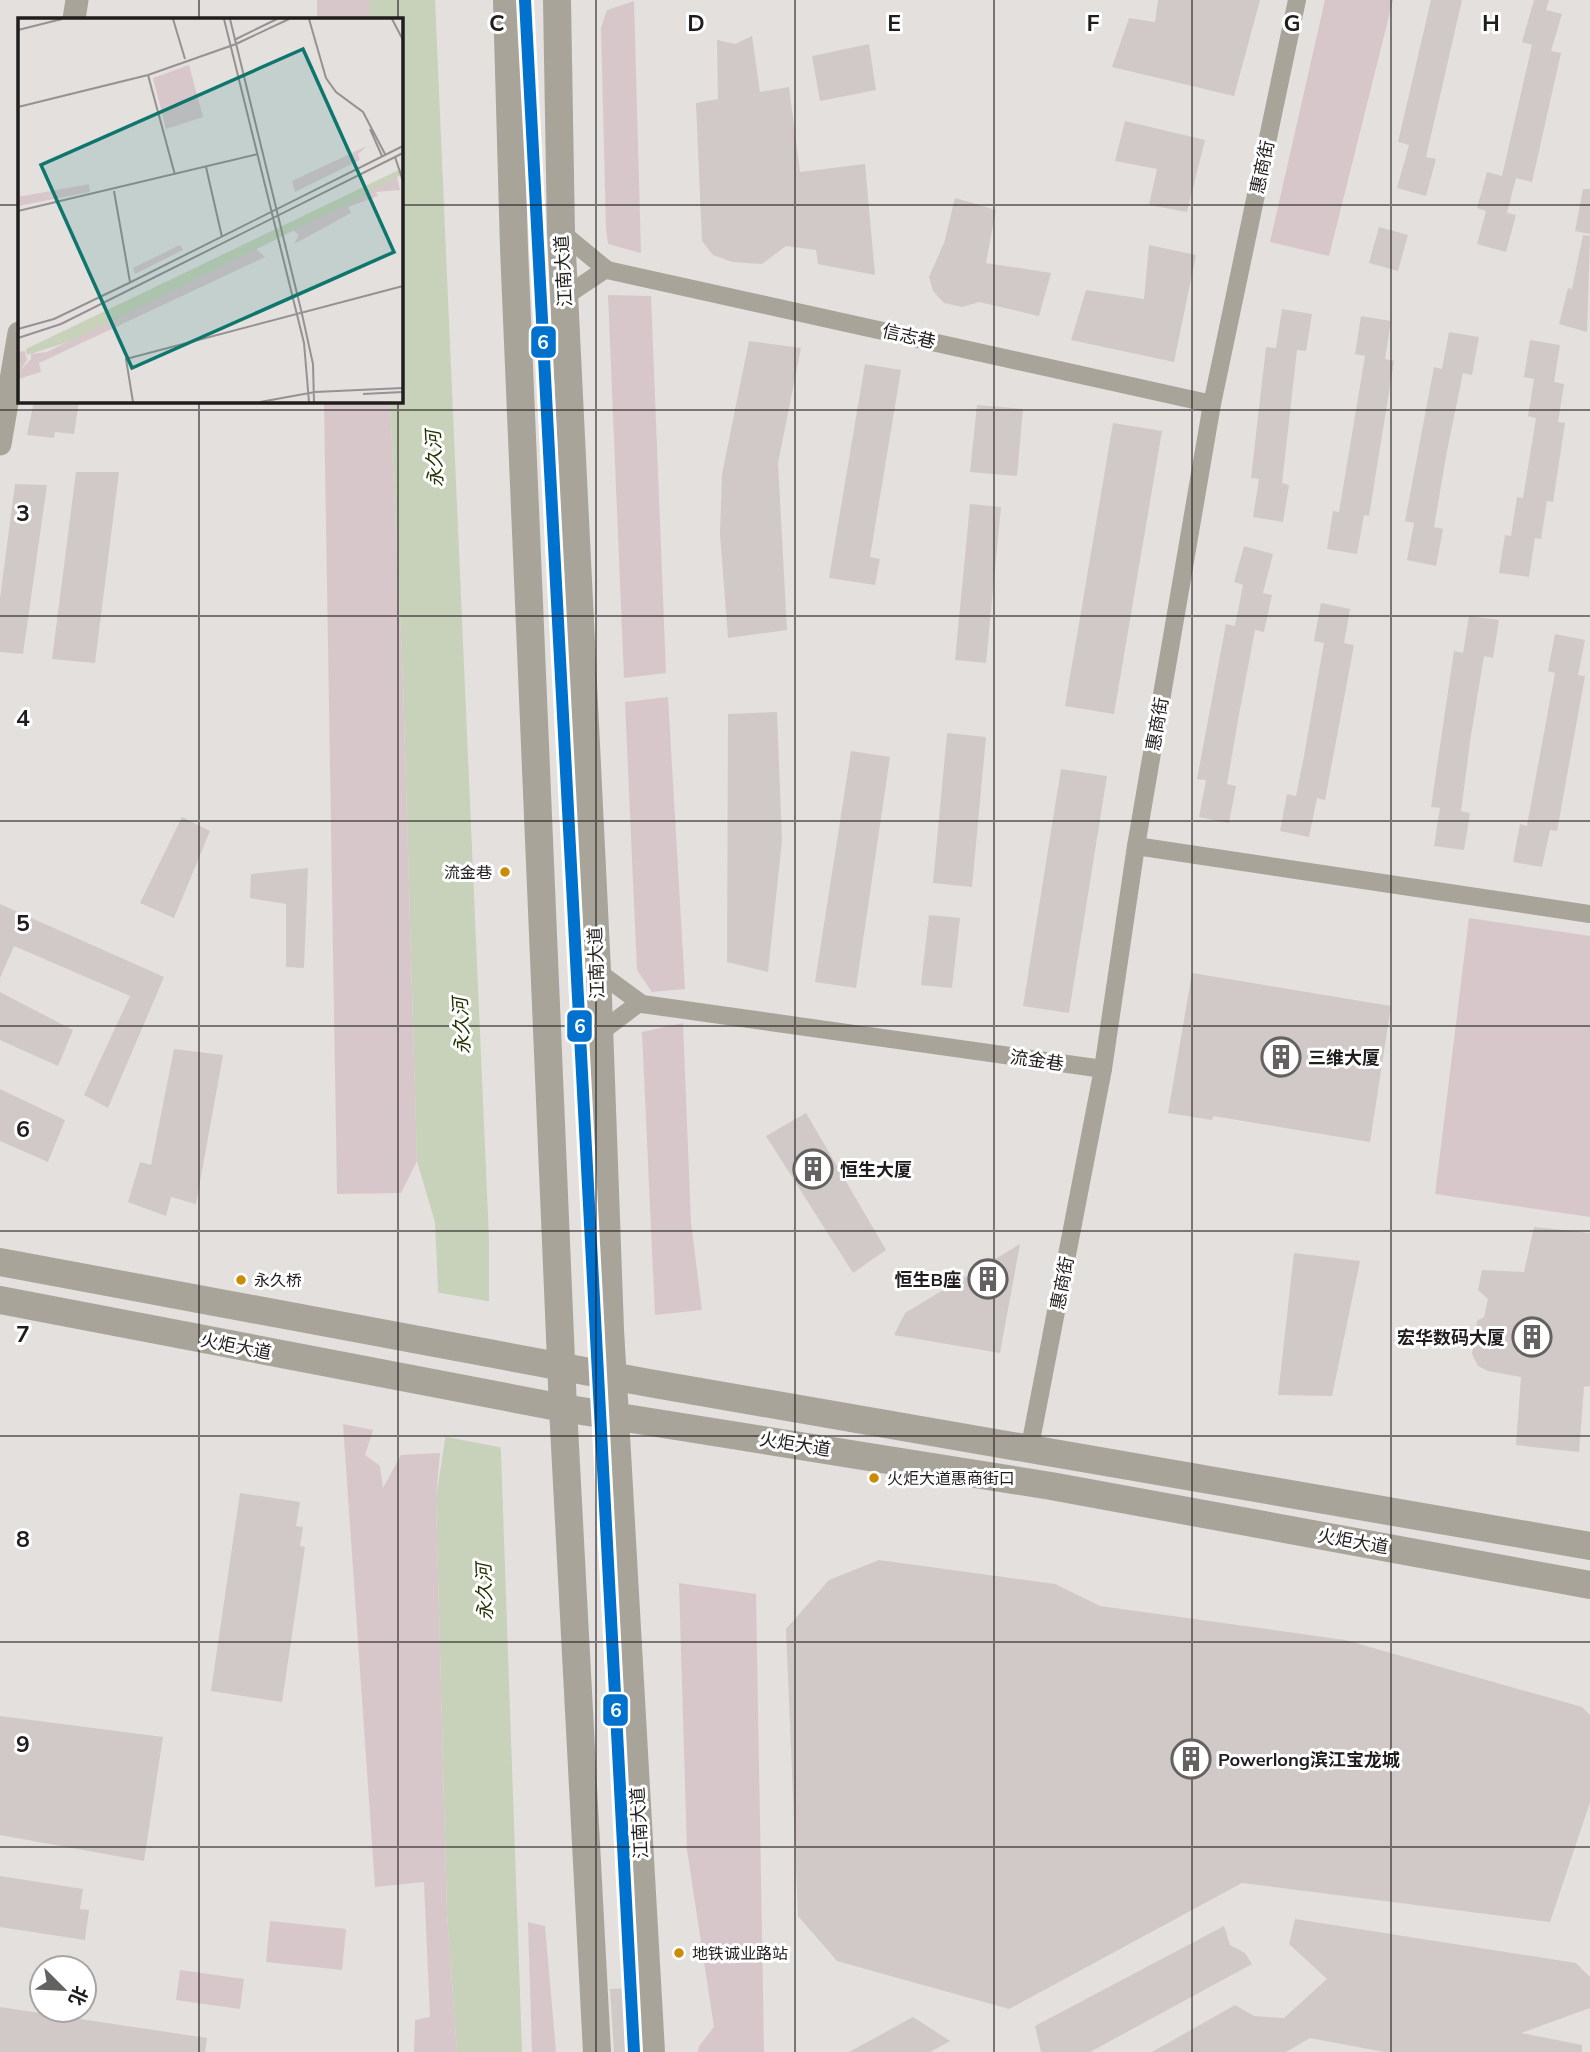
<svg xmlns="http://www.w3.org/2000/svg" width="1590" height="2052" font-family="Mulish,'Noto Sans SC',sans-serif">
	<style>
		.green { fill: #d7c7cb }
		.water { fill: #c8d1ba }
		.pier { fill: #e3e0de }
		.building { fill: #d1c9c7 }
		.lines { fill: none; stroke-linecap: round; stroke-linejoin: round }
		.minor { stroke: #a8a499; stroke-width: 18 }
		.tertiary { stroke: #a8a499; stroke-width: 23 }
		.primary { stroke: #a9a49a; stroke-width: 28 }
		.metro-1-casing { stroke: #fff; stroke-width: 18 }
		.metro-1 { stroke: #0072ce; stroke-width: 12 }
		.grid { fill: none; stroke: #201e1d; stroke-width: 2; stroke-opacity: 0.55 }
		.bus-dot { fill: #cc8b06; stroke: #fff; stroke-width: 2.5 }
		.labels { text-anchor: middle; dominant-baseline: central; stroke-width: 6; stroke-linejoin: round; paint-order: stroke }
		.bus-label { font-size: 16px; fill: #201e1d; stroke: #fff; text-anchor: start }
		.street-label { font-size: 18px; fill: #201e1d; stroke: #fff }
		.poi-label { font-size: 18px; font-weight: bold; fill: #201e1d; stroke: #fff; text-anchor: start }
		.water-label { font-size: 19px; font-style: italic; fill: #223200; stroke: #fff }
		.inset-road { fill: none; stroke: #959291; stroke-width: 2 }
		.view { fill: #0f766e; fill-opacity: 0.15; stroke: #0f766e; stroke-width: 3.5 }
		.inset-edge { fill: none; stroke: #201e1d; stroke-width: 3.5 }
		.grid-label { font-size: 23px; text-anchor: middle; font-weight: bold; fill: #201e1d; stroke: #fff; stroke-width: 6; stroke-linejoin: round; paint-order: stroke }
		.line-badge { stroke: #fff; stroke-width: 2.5 }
		.badge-label { font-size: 19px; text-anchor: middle; font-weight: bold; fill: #fff }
	</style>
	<rect width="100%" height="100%" fill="#e3e0de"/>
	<g class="green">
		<rect x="317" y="0" width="52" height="19"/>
		<path d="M 1325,0 L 1393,0 L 1329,256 L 1270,242 Z"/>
		<path d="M 634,1 L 641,253 L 608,244 L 606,229 L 601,28 L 607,10 Z"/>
		<path d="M 608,295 L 651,296 L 666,673 L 624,678 Z"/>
		<path d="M 324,401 L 390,401 L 403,680 L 417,1161 L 401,1193 L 337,1194 Z"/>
		<path d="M 668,697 L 685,989 L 652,992 L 637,970 L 625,702 Z"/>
		<path d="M 1469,918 L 1590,936 L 1590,1217 L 1435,1194 Z"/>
		<path d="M 683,1023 L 691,1223 L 702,1310 L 655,1315 L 642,1032 Z"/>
		<path d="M 343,1424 L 373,1430 L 365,1455 L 380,1466 L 383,1488 L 401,1455 L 440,1453 L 436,1498 L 447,1914 L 457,2052 L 414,2052 L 415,2020 L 430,2017 L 424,1882 L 375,1887 Z"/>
		<path d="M 679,1583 L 756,1594 L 764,2052 L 698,2052 L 699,2046 L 714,2027 L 687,1850 Z"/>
		<path d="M 270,1921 L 346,1929 L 342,1970 L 266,1962 Z"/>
		<path d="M 528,1922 L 545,1926 L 556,2052 L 532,2052 Z"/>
		<path d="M 180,1970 L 244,1979 L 240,2009 L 176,2000 Z"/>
	</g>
	<path class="water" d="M 369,0 L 435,0 L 489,1240 L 489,1316 L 500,1426 L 522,2052 L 457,2052 L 447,1914 L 436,1498 L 449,1414 L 439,1312 L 435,1222 L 417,1161 L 403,680 L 390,401 L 401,401 L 401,19 L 369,19 Z"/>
	<path class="pier" d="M 435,1292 L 493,1302 L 504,1448 L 441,1436 L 445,1414 Z"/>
	<g class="building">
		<path d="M 1158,0 L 1260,0 L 1234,96 L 1112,67 L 1129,18 L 1155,22 Z"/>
		<path d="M 1431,0 L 1462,0 L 1426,157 L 1436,159 L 1426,196 L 1397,188 L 1409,145 L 1398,142 Z"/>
		<path d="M 1534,0 L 1549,0 L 1546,10 L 1562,14 L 1551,51 L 1561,53 L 1532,182 L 1516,178 L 1507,213 L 1516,215 L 1506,252 L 1477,244 L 1486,211 L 1477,208 L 1487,172 L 1502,176 L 1532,45 L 1522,42 Z"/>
		<path d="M 752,36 L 760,92 L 789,87 L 800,172 L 865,164 L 875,275 L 818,264 L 816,250 L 786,246 L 762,264 L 732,262 L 713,255 L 702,241 L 696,103 L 718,99 L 717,40 L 735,44 Z"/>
		<path d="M 869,44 L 876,90 L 820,101 L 812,56 Z"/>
		<path d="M 1125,121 L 1205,140 L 1187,212 L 1149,205 L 1157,169 L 1115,161 Z"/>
		<path d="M 1583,189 L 1590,189 L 1590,234 L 1575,231 Z"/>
		<path d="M 955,198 L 996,210 L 986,263 L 1051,273 L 1039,316 L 979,302 L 962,307 L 944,303 L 933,291 L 929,277 L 944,243 Z"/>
		<path d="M 1379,227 L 1408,235 L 1398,271 L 1369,263 Z"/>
		<path d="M 1583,235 L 1590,236 L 1587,332 L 1559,324 L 1568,288 L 1572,289 Z"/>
		<path d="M 1149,245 L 1196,255 L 1174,362 L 1071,340 L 1086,290 L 1144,299 Z"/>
		<path d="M 1282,309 L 1312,314 L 1306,351 L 1297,350 L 1282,483 L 1289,485 L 1283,522 L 1253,517 L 1259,479 L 1251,478 L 1266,347 L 1276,348 Z"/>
		<path d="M 1361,316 L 1391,321 L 1385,359 L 1394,361 L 1369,516 L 1364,515 L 1357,554 L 1327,549 L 1333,511 L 1339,512 L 1365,356 L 1355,354 Z"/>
		<path d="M 1449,332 L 1479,337 L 1472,375 L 1463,373 L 1447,451 L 1434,527 L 1443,529 L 1436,566 L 1407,560 L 1414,523 L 1405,521 L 1434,367 L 1442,369 Z"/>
		<path d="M 1530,340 L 1560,345 L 1554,382 L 1564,384 L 1558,422 L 1565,423 L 1553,502 L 1547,501 L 1541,539 L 1535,538 L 1529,577 L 1499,573 L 1505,535 L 1511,536 L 1517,497 L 1523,498 L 1536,418 L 1528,416 L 1534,379 L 1524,377 Z"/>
		<path d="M 749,341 L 801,348 L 778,463 L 787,630 L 728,638 L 720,534 L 722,474 Z"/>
		<path d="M 865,364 L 901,370 L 870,557 L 880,559 L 875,585 L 829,578 Z"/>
		<path d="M 34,401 L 79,401 L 74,434 L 55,432 L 54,438 L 27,435 Z"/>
		<path d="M 977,405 L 1023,409 L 1017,476 L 970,472 Z"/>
		<path d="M 1113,423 L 1162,431 L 1114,714 L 1065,706 Z"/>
		<path d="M 76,472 L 119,472 L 95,663 L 52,659 Z"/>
		<path d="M 15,484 L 47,485 L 23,654 L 0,652 L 0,598 Z"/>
		<path d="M 970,504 L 1001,507 L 986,663 L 955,660 Z"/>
		<path d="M 1244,546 L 1273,554 L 1263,593 L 1272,595 L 1264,632 L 1255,630 L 1240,709 L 1227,784 L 1236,786 L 1229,823 L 1199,817 L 1206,780 L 1197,779 L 1226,624 L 1235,626 L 1243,585 L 1234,582 Z"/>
		<path d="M 1321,603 L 1350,609 L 1344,643 L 1354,645 L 1325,800 L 1317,798 L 1309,837 L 1280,831 L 1287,794 L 1296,796 L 1304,756 L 1324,643 L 1314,641 Z"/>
		<path d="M 1469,616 L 1499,620 L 1493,658 L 1484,656 L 1471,735 L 1461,811 L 1470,813 L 1464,850 L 1434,846 L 1440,808 L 1431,807 L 1454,651 L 1463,653 Z"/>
		<path d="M 1555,634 L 1585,640 L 1578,675 L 1585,676 L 1557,831 L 1550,830 L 1542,867 L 1513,862 L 1520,824 L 1527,826 L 1534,787 L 1555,673 L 1548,671 Z"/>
		<path d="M 777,712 L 782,841 L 768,972 L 727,962 L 728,714 Z"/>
		<path d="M 947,733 L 986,737 L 972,887 L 933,883 Z"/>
		<path d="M 851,751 L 890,757 L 856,988 L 815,982 Z"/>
		<path d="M 1061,769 L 1107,776 L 1069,1013 L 1023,1006 Z"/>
		<path d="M 182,817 L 210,831 L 174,918 L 140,903 Z"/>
		<path d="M 308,868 L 304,968 L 286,967 L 286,904 L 250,898 L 251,874 Z"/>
		<path d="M 0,904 L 164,977 L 108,1108 L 84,1095 L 130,996 L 14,946 L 0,978 Z"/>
		<path d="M 929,915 L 960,918 L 952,988 L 921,985 Z"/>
		<path d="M 1192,973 L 1391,1006 L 1370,1142 L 1213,1116 L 1212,1120 L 1168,1113 Z"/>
		<path d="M 0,992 L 73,1030 L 58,1066 L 0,1040 Z"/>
		<path d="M 174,1049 L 223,1055 L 196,1204 L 171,1197 L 166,1216 L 128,1202 L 140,1162 L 151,1165 Z"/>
		<path d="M 0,1089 L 65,1120 L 48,1162 L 0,1141 Z"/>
		<path d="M 806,1113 L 886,1250 L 853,1273 L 766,1136 Z"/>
		<path d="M 1534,1227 L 1590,1233 L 1590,1386 L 1584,1387 L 1579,1452 L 1516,1445 L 1521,1377 L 1488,1371 L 1478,1366 L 1472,1354 L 1477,1321 L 1484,1317 L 1488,1299 L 1478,1290 L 1482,1270 L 1524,1272 Z"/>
		<path d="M 1020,1244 L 1000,1353 L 894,1335 L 905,1313 Z"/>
		<path d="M 1294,1253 L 1360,1261 L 1332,1396 L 1278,1395 Z"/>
		<path d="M 240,1493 L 300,1502 L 296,1526 L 303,1527 L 300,1546 L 305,1547 L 282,1702 L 211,1691 Z"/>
		<path d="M 879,1560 L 1055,1584 L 1100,1606 L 1345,1640 L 1582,1707 L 1590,1715 L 1590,1802 L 1550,1922 L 1242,1883 L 1009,2009 L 837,1961 L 798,1916 L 786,1629 L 829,1580 Z"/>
		<path d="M 0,1716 L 163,1737 L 144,1861 L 0,1835 Z"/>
		<path d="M 0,1876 L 83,1889 L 80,1909 L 89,1910 L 85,1940 L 0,1927 Z"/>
		<path d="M 1295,1919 L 1576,1963 L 1590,1977 L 1590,2008 L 1521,2033 L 1582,2045 L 1582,2052 L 1384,2052 L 1310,2038 L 1286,2052 L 1152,2052 L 1235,2005 L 1254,2016 L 1284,2018 L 1327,1979 L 1289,1944 Z"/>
		<path d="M 1224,1926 L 1230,1945 L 1245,1953 L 1252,1964 L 1090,2052 L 1041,2052 L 1035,2026 Z"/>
		<path d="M 631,1988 L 634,2052 L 614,2052 L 610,1989 Z"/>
		<path d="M 0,2007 L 207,2038 L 205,2052 L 0,2052 Z"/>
		<path d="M 913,2017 L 950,2041 L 930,2052 L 849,2052 Z"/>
	</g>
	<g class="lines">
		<g class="minor">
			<path d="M 561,232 L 607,270 L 1212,404"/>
			<path d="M 564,297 L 606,269"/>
			<path d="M 1136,846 L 1590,914"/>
			<path d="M 597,971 L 642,1004 L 1103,1069"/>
			<path d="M 598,1034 L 639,1003"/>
			<path d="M 1029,1451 L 1103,1069 L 1136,846 L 1212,404 L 1297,0"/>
		</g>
		<g class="tertiary">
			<path d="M 74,19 L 77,0"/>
			<path d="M 0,444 L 19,333"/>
		</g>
		<g class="primary">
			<path d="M 507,0 L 514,248 L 563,1408 L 597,2052"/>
			<path d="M 557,0 L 561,232 L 597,971 L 610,1329 L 651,2052"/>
			<path d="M 0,1262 L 649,1383 L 1590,1546"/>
			<path d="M 0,1300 L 563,1408 L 1051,1486 L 1590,1585"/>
		</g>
		<g class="metro-1-casing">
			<path id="metro-1" d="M 525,0 L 634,2052"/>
		</g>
		<use href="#metro-1" class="metro-1"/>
	</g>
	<path class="grid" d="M 199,0 L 199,19M 398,0 L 398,19M 596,0 L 596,2052M 795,0 L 795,2052M 994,0 L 994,2052M 1192,0 L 1192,2052M 1391,0 L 1391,2052M 0,205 L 19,205M 401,205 L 1590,205M 199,401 L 199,2052M 398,401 L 398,2052M 0,410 L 1590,410M 0,616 L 1590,616M 0,821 L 1590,821M 0,1026 L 1590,1026M 0,1231 L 1590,1231M 0,1436 L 1590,1436M 0,1642 L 1590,1642M 0,1847 L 1590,1847"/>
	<defs>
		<g id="building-ring" transform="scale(2.0125)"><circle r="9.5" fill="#fff" stroke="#646261" stroke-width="1.5"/><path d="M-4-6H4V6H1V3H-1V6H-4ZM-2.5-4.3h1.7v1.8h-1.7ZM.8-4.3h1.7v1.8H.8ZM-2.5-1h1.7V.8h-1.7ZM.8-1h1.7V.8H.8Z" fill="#646261"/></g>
	</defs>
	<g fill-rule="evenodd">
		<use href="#building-ring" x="1281" y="1057"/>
		<use href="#building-ring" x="813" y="1169"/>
		<use href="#building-ring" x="988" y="1279"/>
		<use href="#building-ring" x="1532" y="1337"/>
		<use href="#building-ring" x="1191" y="1759"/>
	</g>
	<g class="bus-dot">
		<circle cx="505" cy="872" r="6"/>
		<circle cx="241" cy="1280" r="6"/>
		<circle cx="874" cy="1478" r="6"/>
		<circle cx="679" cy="1953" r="6"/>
	</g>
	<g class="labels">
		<g class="bus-label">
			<text x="492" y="872" text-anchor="end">流金巷</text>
			<text x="254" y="1280">永久桥</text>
			<text x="887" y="1478">火炬大道惠商街口</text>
			<text x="692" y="1953">地铁诚业路站</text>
		</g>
		<g class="street-label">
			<text transform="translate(1262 167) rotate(-78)">惠商街</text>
			<text transform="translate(563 271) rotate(-93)">江南大道</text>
			<text transform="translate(909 336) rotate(13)">信志巷</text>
			<text transform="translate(1157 724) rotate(-80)">惠商街</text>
			<text transform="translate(596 963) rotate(-92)">江南大道</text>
			<text transform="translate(1037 1060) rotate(8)">流金巷</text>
			<text transform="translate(1062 1283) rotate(-79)">惠商街</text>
			<text transform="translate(236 1346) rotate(11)">火炬大道</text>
			<text transform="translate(795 1444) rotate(9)">火炬大道</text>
			<text transform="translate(1353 1541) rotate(10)">火炬大道</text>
			<text transform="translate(639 1823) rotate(-93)">江南大道</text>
		</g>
		<g class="poi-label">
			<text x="1308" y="1057">三维大厦</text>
			<text x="840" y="1169">恒生大厦</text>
			<text x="961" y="1279" text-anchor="end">恒生B座</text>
			<text x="1505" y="1337" text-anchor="end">宏华数码大厦</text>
			<text x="1218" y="1759">Powerlong滨江宝龙城</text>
		</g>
		<g class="water-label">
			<text transform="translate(434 459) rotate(-93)">永久河</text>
			<text transform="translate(461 1026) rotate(-93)">永久河</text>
			<text transform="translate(484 1592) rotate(-92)">永久河</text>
		</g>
	</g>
	<g transform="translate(18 18)">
		<rect width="385" height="385" fill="#e3e0de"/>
		<path d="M 171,47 L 185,99 L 148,111 L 135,60 ZM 349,128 L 340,136 L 342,142 L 277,174 L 274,163 ZM 379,159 L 382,172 L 358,174 L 360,178 L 330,189 L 333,195 L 276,226 L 281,217 L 274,211 ZM 71,166 L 72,174 L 0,188 L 0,179 ZM 162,227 L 165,232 L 117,256 L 115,250 ZM 238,231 L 247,239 L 21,345 L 23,354 L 0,361 L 0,334 L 7,333 L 9,342 L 1,354 L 13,341 L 13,336 L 29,334 Z" fill="#d7c7cb"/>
		<path d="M 385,150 L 385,156 L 333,184 L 53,323 L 9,337 L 8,331 Z" fill="#c8d1ba"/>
		<path class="inset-road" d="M 155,1 L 167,41M 206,1 L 286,325 L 291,384M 212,1 L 284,296 L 295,346 L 296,384M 291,1 L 308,60 L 318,74 L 345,94 L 367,136M 374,1 L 385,22M 0,12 L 44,1M 216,22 L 259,1M 130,57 L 157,157M 0,89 L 130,57 L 218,26 L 271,1M 352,111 L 364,138M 377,139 L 385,163M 188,149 L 204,219M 96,173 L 112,264M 0,193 L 240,136M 0,311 L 36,301 L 111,265 L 385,128M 0,320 L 43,306 L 385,135M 345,376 L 385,374M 115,384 L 108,341 L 385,268M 242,384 L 297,374 L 385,370"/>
		<path class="view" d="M 285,31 L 376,234 L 114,350 L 23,147 Z"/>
		<rect width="385" height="385" class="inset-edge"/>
	</g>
	<g class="grid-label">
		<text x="497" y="31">C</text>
		<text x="696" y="31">D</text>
		<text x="894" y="31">E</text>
		<text x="1093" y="31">F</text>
		<text x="1292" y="31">G</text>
		<text x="1491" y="31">H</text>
		<text x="23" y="521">3</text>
		<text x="23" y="726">4</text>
		<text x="23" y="931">5</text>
		<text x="23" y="1137">6</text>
		<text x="23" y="1342">7</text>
		<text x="23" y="1547">8</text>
		<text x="23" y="1752">9</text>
	</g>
	<g class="line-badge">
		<rect x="530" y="325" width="27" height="34" rx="7" fill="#0072ce"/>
		<rect x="566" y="1009" width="27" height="34" rx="7" fill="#0072ce"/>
		<rect x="602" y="1693" width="27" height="34" rx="7" fill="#0072ce"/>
	</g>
	<g class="badge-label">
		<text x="543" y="349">6</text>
		<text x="580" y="1033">6</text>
		<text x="616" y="1717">6</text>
	</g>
	<g transform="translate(63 1989) rotate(114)"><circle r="33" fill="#ffffff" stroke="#a6a5a5" stroke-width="2"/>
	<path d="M0-5L12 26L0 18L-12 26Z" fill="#646261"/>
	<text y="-10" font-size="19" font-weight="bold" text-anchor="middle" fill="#201e1d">北</text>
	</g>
</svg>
